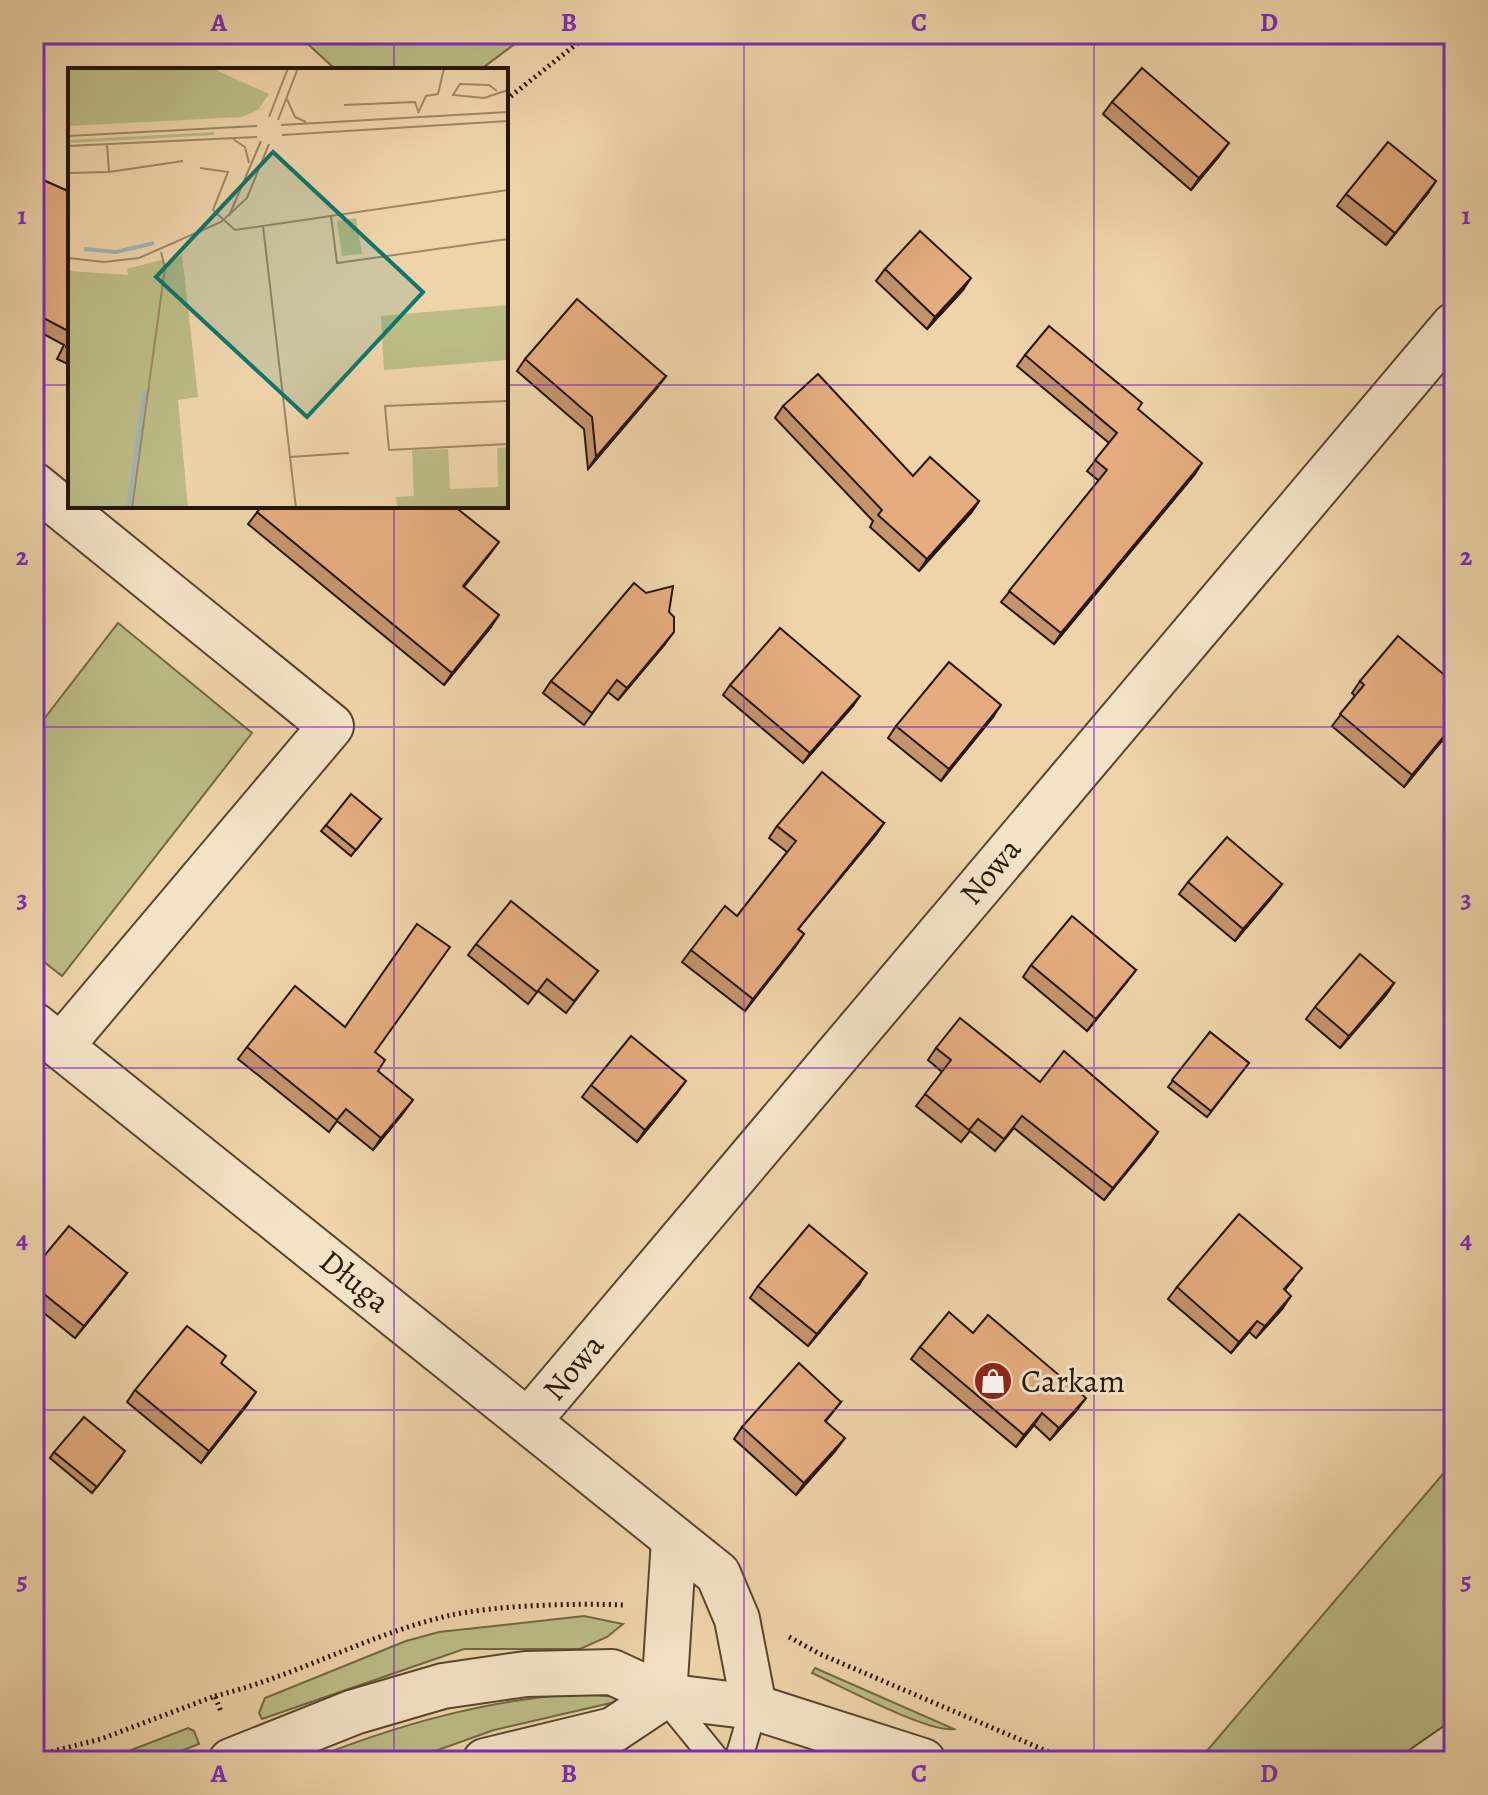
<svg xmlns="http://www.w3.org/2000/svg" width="1488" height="1795" font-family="Alegreya,serif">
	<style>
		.green { fill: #bcbc86; stroke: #716944; stroke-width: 2 }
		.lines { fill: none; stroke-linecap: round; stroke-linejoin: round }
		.lane-casing { stroke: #58462c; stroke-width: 30 }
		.street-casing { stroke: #58462c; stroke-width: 48 }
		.path { stroke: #261602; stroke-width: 5; stroke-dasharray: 2 4; stroke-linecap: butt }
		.lane { stroke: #f5e3c8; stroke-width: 26 }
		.street { stroke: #f5e3c8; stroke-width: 44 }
		.wall { fill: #c4946d; stroke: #261602; stroke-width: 2 }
		.shaded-wall { fill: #a07859; stroke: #261602; stroke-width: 2 }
		.building { fill: #e4ac7f; stroke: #261602; stroke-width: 2 }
		.grid { fill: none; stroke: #7b2cbf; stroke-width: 2; stroke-opacity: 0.55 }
		.labels { text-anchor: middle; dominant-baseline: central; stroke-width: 6; stroke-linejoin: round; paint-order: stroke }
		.street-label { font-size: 32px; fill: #261602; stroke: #f5e3c8 }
		.poi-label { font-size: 32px; fill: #261602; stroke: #f5e3c8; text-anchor: start }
		.inset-river { fill: none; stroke: #a0b5b5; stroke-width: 4 }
		.inset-road { fill: none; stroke: #9f8867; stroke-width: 2 }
		.view { fill: #0f766e; fill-opacity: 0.15; stroke: #0f766e; stroke-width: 4 }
		.inset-edge { fill: none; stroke: #261602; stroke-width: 4 }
		.neatline { fill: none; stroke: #7b2cbf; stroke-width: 3 }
		.grid-label { font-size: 26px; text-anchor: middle; font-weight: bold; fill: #7b2cbf }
	</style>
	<rect width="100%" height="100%" fill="#efd4aa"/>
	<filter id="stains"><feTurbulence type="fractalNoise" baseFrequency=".0025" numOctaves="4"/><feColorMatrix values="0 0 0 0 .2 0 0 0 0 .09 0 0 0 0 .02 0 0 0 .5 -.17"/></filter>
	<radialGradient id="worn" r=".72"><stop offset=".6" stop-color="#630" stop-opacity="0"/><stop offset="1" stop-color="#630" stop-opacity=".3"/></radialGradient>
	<g class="green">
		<path d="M 297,34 L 528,34 L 480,70 L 336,70 Z"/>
		<path d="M 118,623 L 252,733 L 62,976 L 34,954 L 34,732 Z"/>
		<path d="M 1454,1461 L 1454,1761 L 1200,1759 Z"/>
		<path d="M 584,1616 L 623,1624 L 607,1637 L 580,1649 L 464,1649 L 262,1719 L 259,1713 L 265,1698 L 406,1641 L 439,1632 Z"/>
		<path d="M 815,1668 L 954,1729 C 928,1733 841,1686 812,1673 Z"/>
		<path d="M 578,1694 L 619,1697 L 615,1702 L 494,1730 L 407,1761 L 306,1761 C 395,1726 482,1700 578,1694 Z"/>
		<path d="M 188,1728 L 194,1731 L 199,1744 L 155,1761 L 103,1761 Z"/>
	</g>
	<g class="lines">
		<g class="lane-casing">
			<g id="lane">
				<path d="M 664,1696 L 717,1761"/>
				<path d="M 738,1761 L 754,1707"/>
				<path d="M 1418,1761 L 1454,1736"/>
			</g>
		</g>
		<g class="street-casing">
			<g id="street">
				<path d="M 34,485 L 331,726 L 61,1046"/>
				<path d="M 34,1025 L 718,1574 L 737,1619 L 754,1707"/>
				<path d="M 529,1420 L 1454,325"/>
				<path d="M 664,1696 L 674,1540"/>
				<path d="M 231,1761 L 354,1712 L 443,1686 L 526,1674 L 612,1672 L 664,1696 L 754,1707 L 923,1761"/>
				<path d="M 485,1761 L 613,1730 L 664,1696"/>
			</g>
		</g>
		<g class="path">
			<path d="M 506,100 L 589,34"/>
			<path d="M 789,1637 L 820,1654 L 1070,1761"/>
			<path d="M 215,1696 C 294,1677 367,1635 447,1616 C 495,1605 574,1603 624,1605"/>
			<path d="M 34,1756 L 101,1739 L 215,1696 L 221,1712"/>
		</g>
		<use href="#lane" class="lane"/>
		<use href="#street" class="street"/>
	</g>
	<g class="wall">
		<path d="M 1112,102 L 1220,155 L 1191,190 L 1103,114 Z"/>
		<path d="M 34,176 L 70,192 L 70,365 L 57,359 L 64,345 L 34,329 Z"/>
		<path d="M 1428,193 L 1386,245 L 1337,206 L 1346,194 Z"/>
		<path d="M 885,269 L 963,290 L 927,329 L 876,281 Z"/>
		<path d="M 1025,355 L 1138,409 L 1195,474 L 1054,644 L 1001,602 L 1099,481 L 1087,471 L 1109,443 L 1017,366 Z"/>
		<path d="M 525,359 L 666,376 L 657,388 L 588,469 L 584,429 L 517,371 Z"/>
		<path d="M 783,406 L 913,476 L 979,501 L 971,513 L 919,571 L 870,527 L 873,521 L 775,418 Z"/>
		<path d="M 262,506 L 490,554 L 464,587 L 491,627 L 444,685 L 248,524 Z"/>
		<path d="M 669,612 L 665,644 L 618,700 L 608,692 L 584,725 L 543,693 L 551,681 Z"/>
		<path d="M 1360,681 L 1454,726 L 1404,787 L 1332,726 L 1355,696 L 1352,693 Z"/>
		<path d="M 730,685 L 853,706 L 803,763 L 723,695 Z"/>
		<path d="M 993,717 L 941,781 L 888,738 L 896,726 Z"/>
		<path d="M 381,819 L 351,856 L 321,831 L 326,825 Z"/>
		<path d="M 884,823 L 798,929 L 804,934 L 745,1011 L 682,962 L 691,950 L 737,916 L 787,852 L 769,838 L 777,826 Z"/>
		<path d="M 1188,882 L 1282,884 L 1273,896 L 1235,941 L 1179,894 Z"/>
		<path d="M 476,944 L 598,971 L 566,1013 L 538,991 L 528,1004 L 468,955 Z"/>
		<path d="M 1031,965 L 1136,970 L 1087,1031 L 1023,977 Z"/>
		<path d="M 1394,983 L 1386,995 L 1340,1048 L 1306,1019 L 1315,1007 Z"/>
		<path d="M 1210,1032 L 1249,1063 L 1207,1117 L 1168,1087 Z"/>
		<path d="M 247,1047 L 375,1052 L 378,1071 L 404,1112 L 373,1150 L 337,1121 L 329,1132 L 238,1059 Z"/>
		<path d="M 936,1048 L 1040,1082 L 1158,1132 L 1104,1200 L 1014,1128 L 995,1151 L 970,1131 L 961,1142 L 916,1106 L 942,1072 L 928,1060 Z"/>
		<path d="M 591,1085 L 677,1093 L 637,1142 L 582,1097 Z"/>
		<path d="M 34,1268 L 127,1273 L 75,1338 L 34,1305 Z"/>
		<path d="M 1293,1280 L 1285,1290 L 1283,1308 L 1256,1338 L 1249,1332 L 1231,1353 L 1168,1299 L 1177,1287 Z"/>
		<path d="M 859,1285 L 808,1346 L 750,1298 L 758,1286 Z"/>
		<path d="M 973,1333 L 1077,1410 L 1050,1440 L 1034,1425 L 1016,1447 L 911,1359 L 920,1347 Z"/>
		<path d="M 221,1363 L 248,1404 L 201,1463 L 127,1402 L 135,1390 Z"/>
		<path d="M 841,1402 L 826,1421 L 836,1450 L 796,1495 L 734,1439 L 742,1427 Z"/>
		<path d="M 54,1452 L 121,1457 L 92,1493 L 50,1458 Z"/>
	</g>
	<g class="shaded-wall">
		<path d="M 1229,143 L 1220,155 L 1191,190 L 1199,178 Z"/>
		<path d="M 1436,181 L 1428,193 L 1386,245 L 1395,233 Z"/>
		<path d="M 971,278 L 963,290 L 927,329 L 935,317 Z"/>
		<path d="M 666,376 L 657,388 L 588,469 L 596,457 Z"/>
		<path d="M 1202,463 L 1195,474 L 1054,644 L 1061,633 Z"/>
		<path d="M 979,501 L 971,513 L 919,571 L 927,559 Z"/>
		<path d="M 499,542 L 490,554 L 454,598 L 463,586 Z"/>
		<path d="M 499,615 L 491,627 L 444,685 L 452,673 Z"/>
		<path d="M 674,632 L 665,644 L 618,700 L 627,688 Z"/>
		<path d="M 860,696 L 853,706 L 803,763 L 810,753 Z"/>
		<path d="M 1001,705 L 993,717 L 941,781 L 949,769 Z"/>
		<path d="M 1454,724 L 1454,726 L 1404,787 L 1412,775 Z"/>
		<path d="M 884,823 L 876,835 L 789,940 L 798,929 Z"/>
		<path d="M 1282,884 L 1273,896 L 1235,941 L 1243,929 Z"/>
		<path d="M 804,934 L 796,946 L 745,1011 L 753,999 Z"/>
		<path d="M 1136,970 L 1127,982 L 1087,1031 L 1096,1019 Z"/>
		<path d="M 1394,983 L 1386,995 L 1340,1048 L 1349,1036 Z"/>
		<path d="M 686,1081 L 677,1093 L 637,1142 L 645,1130 Z"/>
		<path d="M 413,1100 L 404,1112 L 373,1150 L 381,1138 Z"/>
		<path d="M 1158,1132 L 1150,1144 L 1104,1200 L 1113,1188 Z"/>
		<path d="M 127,1273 L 119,1284 L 75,1338 L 84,1326 Z"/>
		<path d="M 867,1273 L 859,1285 L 808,1346 L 817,1334 Z"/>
		<path d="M 1291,1296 L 1283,1308 L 1256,1338 L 1265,1326 Z"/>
		<path d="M 1257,1321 L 1249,1332 L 1231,1353 L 1239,1342 Z"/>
		<path d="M 256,1392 L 248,1404 L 201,1463 L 209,1451 Z"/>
		<path d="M 1086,1398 L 1077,1410 L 1050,1440 L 1059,1428 Z"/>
		<path d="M 1042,1413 L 1034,1425 L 1016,1447 L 1024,1435 Z"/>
		<path d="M 845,1438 L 836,1450 L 796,1495 L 804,1483 Z"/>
	</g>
	<g class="building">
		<path d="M 1142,68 L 1229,143 L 1199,178 L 1112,102 Z"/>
		<path d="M 1388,142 L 1436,181 L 1395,233 L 1346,194 Z"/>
		<path d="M 34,176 L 70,192 L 70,332 L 34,313 Z"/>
		<path d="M 920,231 L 971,278 L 935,317 L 885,269 Z"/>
		<path d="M 577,299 L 666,376 L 596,457 L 592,417 L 525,359 Z"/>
		<path d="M 1049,326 L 1142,403 L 1138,409 L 1202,463 L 1061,633 L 1009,591 L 1107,470 L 1095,460 L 1117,433 L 1025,355 Z"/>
		<path d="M 70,338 L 70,349 L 66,347 Z"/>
		<path d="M 818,374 L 913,476 L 930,457 L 979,501 L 927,559 L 878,515 L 882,510 L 783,406 Z"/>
		<path d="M 262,506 L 454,506 L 499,542 L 463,586 L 499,615 L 452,673 L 257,512 Z"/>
		<path d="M 634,583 L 646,593 L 673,586 L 669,612 L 674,617 L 674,632 L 627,688 L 617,680 L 592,713 L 551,681 Z"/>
		<path d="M 780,628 L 860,696 L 810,753 L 730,685 Z"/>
		<path d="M 1398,636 L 1454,683 L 1454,724 L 1412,775 L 1340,714 L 1364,685 L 1360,681 Z"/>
		<path d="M 949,662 L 1001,705 L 949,769 L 896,726 Z"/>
		<path d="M 822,772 L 884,823 L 798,929 L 804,934 L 753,999 L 691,950 L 725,906 L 737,916 L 796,841 L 777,826 Z"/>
		<path d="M 351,794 L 381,819 L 356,850 L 326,825 Z"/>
		<path d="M 1227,837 L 1282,884 L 1243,929 L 1188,882 Z"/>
		<path d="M 511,901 L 598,971 L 574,1001 L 547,979 L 537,992 L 476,944 Z"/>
		<path d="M 1072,916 L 1136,970 L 1096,1019 L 1031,965 Z"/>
		<path d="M 417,924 L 450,947 L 375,1052 L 385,1060 L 378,1071 L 413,1100 L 381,1138 L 346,1109 L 337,1120 L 247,1047 L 295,986 L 345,1027 Z"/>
		<path d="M 1360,954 L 1394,983 L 1349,1036 L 1315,1007 Z"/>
		<path d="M 960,1018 L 1040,1082 L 1064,1051 L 1158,1132 L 1113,1188 L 1022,1116 L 1004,1139 L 978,1119 L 969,1130 L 925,1094 L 951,1060 L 936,1048 Z"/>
		<path d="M 1210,1032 L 1249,1063 L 1211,1111 L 1172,1080 Z"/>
		<path d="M 631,1036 L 686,1081 L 645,1130 L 591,1085 Z"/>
		<path d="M 1239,1214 L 1302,1268 L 1284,1289 L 1291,1296 L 1265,1326 L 1257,1321 L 1239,1342 L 1177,1287 Z"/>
		<path d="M 809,1225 L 867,1273 L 817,1334 L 758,1286 Z"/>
		<path d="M 69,1226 L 127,1273 L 84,1326 L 34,1286 L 34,1268 Z"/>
		<path d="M 949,1312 L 973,1333 L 988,1315 L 1086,1398 L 1059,1428 L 1042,1413 L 1024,1435 L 920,1347 Z"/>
		<path d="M 187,1326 L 226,1356 L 221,1363 L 256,1392 L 209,1451 L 135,1390 Z"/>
		<path d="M 799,1363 L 841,1402 L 825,1421 L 845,1438 L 804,1483 L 742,1427 Z"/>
		<path d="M 84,1417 L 125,1451 L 97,1487 L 54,1452 Z"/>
	</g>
	<path class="grid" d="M 394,34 L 394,70M 744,34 L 744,1761M 1094,34 L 1094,1761M 34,385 L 70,385M 506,385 L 1454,385M 394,506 L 394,1761M 34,727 L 1454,727M 34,1068 L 1454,1068M 34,1410 L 1454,1410"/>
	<defs>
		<g id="shop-disc" transform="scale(2)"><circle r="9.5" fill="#8f2418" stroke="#f5e3c8"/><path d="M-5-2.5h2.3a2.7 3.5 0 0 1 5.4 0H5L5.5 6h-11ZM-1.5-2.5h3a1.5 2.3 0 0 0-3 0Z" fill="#fff"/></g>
	</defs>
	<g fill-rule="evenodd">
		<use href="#shop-disc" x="993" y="1381"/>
	</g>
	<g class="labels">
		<g class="street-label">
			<text transform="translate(990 871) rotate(-50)">Nowa</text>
			<text transform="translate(355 1281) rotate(39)">Długa</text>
			<text transform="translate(573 1367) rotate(-50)">Nowa</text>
		</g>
		<g class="poi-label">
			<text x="1021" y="1381">Carkam</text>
		</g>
	</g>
	<g transform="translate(68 68)">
		<rect width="440" height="440" fill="#efd4aa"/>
		<path d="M 0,0 L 143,0 L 201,26 L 190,42 L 174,49 L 0,58 ZM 146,64 L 146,67 L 0,75 L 0,72 ZM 288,150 L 294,186 L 274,188 L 269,153 ZM 114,187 L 130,329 L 110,332 L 120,440 L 0,440 L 0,203 L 60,207 L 59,201 L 93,192 L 99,196 ZM 440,237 L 440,292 L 316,302 L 313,248 ZM 440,379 L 440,440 L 329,440 L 328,429 L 346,428 L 344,382 L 380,381 L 382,421 L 430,419 L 429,380 Z" fill="#bcbc86"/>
		<path class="inset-river" d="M 16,181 L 48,184 L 86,175M 60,440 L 77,322"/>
		<path class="inset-road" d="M 429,23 L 421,17 L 392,16 L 385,27 L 416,30 L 440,22M 219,31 L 227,49 L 238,54M 276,37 L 347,34 L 350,43M 350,45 L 358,28 L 370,26 L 376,0M 201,49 L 220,0M 210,52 L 230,0M 213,57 L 440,44M 214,67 L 440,53M 0,68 L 189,58M 165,71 L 177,79 L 181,95M 0,78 L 189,69M 132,100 L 160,104 L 145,142 L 167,162 L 440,122M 41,104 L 115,93M 0,105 L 41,104 L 39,76M 161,148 L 193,73M 263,148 L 269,195 L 440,171M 195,158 L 228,440M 0,190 L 36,194 L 71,190 L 153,154 L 179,130 L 201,76M 440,333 L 317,338 L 321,382 L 440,376M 222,389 L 281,385M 64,440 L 97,200 L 93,184"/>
		<path class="view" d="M 205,84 L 355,224 L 239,349 L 88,209 Z"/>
		<rect width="440" height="440" class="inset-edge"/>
	</g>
	<rect width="1488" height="1795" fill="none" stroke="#efd4aa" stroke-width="88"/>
	<rect x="44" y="44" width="1400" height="1707" class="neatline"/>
	<g class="grid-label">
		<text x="219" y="31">A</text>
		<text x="569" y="31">B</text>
		<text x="919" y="31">C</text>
		<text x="1269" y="31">D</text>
		<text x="22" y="224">1</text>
		<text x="1466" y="224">1</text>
		<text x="22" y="565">2</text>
		<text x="1466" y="565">2</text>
		<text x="22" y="907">3</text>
		<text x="1466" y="907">3</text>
		<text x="22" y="1248">4</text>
		<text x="1466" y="1248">4</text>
		<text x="22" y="1589">5</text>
		<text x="1466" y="1589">5</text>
		<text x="219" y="1782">A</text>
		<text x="569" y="1782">B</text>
		<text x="919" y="1782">C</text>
		<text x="1269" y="1782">D</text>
	</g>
	<rect width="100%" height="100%" filter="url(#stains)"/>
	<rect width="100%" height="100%" fill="url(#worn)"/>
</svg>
